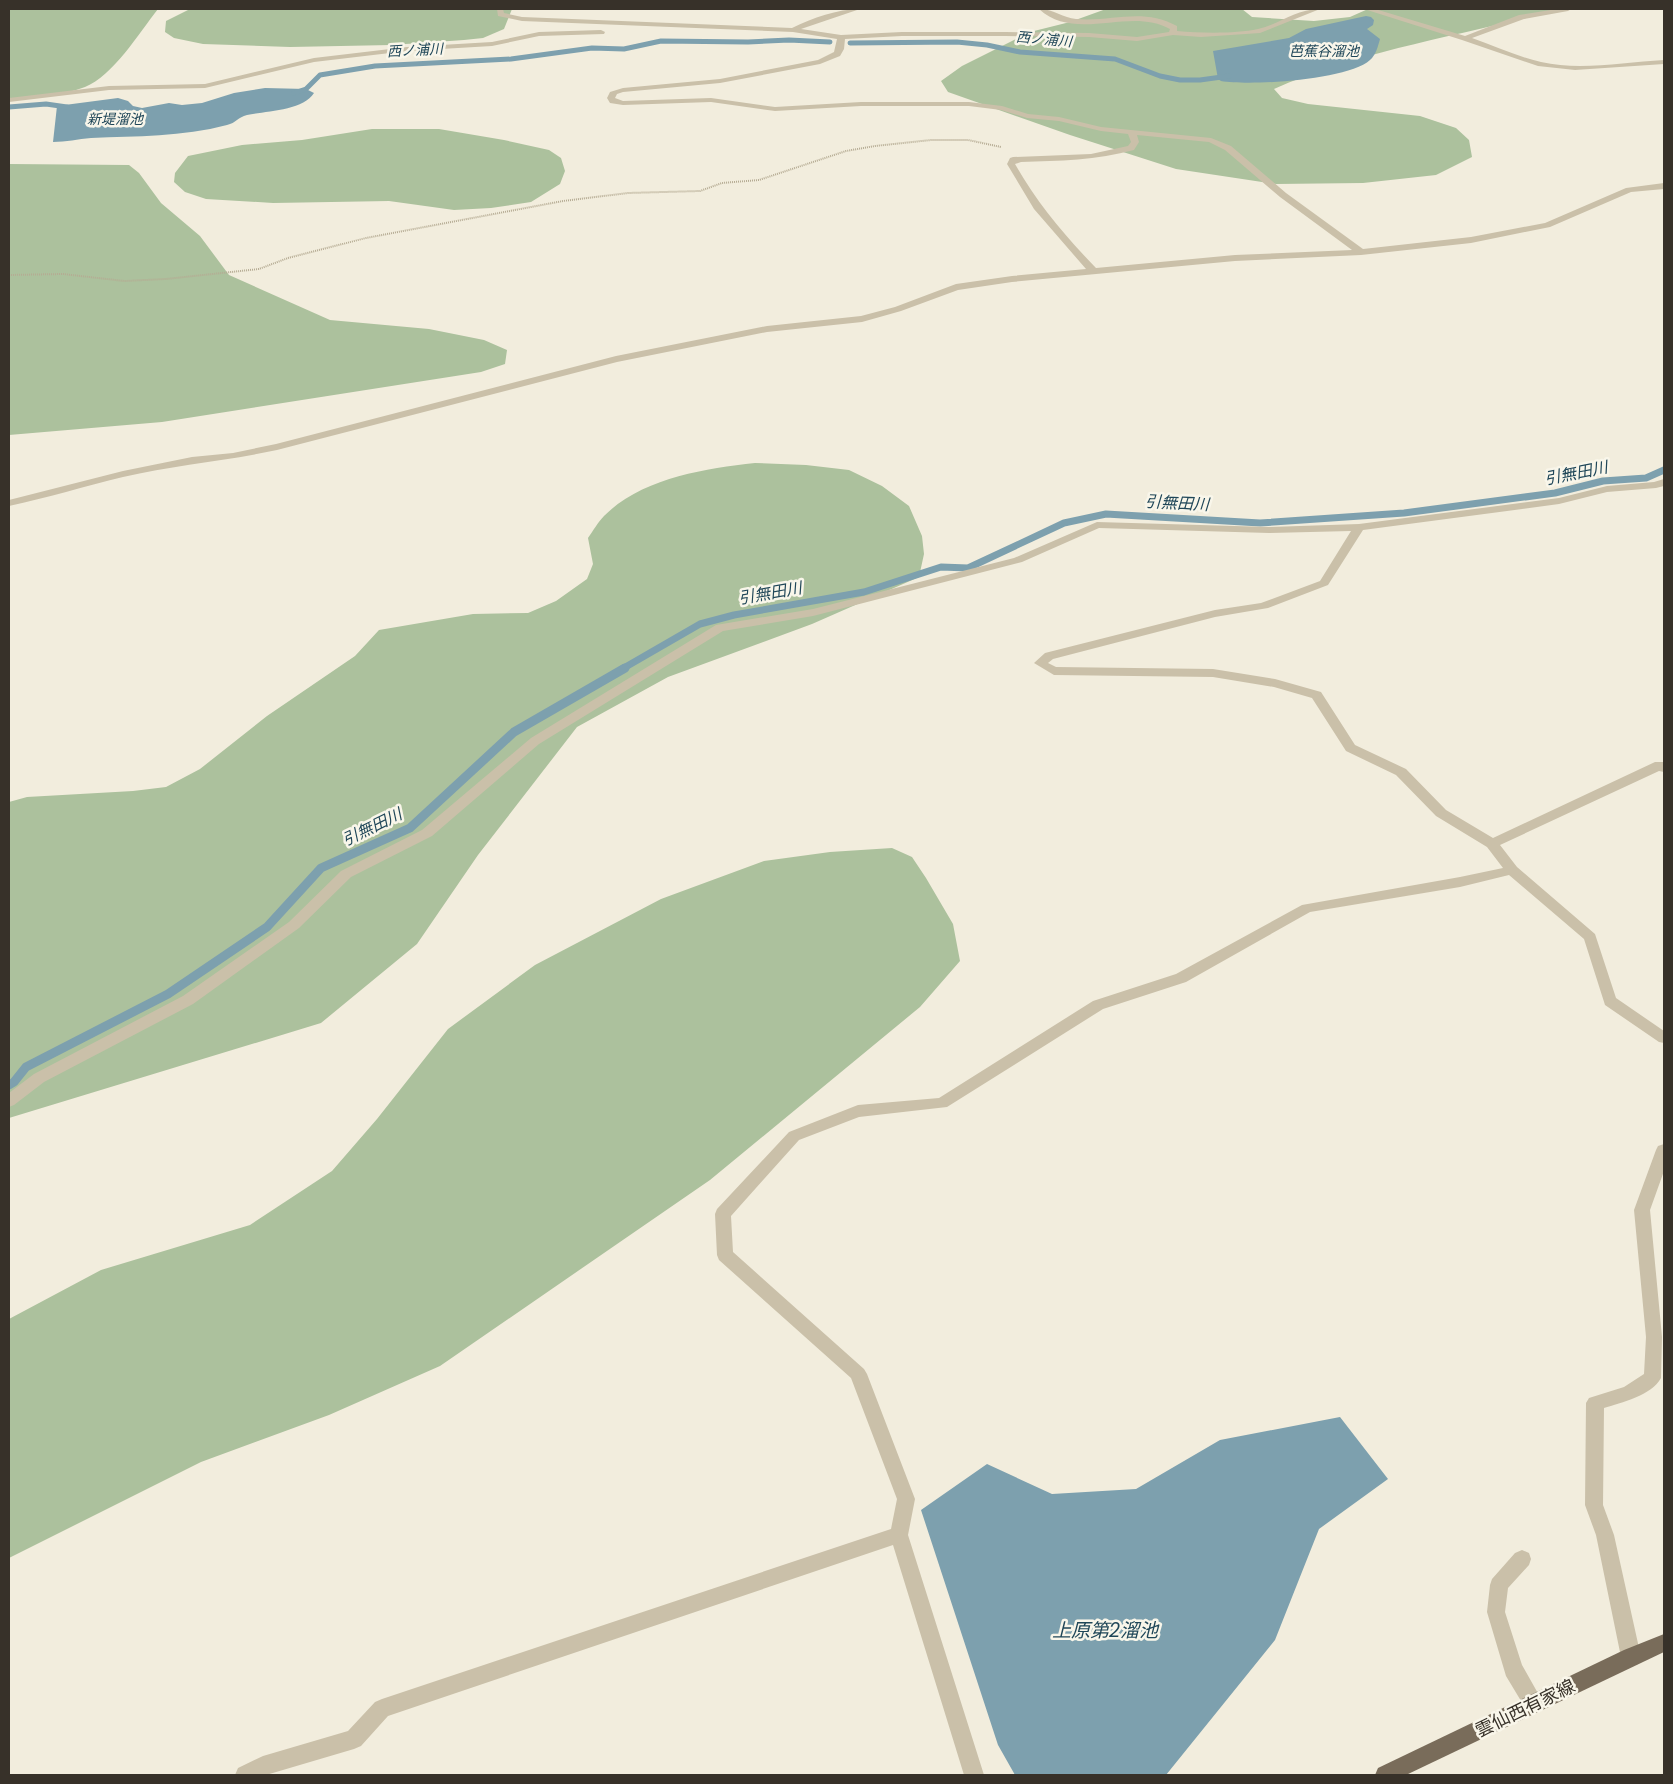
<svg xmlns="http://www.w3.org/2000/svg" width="1673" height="1784" font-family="Poppins,'Noto Sans JP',sans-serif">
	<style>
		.green { fill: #acc19d }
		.water { fill: #7da0ae }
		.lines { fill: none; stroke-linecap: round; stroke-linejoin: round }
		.stream-far2 { stroke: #7da0ae; stroke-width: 5 }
		.stream-far1 { stroke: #7da0ae; stroke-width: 7 }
		.stream { stroke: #7da0ae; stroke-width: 9 }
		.path { stroke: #b5ab93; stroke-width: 2; stroke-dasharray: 1 1; stroke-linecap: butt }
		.minor { fill: #cac0a9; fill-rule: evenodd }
		.primary { fill: #796c5a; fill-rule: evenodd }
		.labels { text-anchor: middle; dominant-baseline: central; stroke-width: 5; stroke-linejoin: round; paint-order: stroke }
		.far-water-label { font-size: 14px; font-style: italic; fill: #1f4658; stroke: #f9f6ea }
		.water-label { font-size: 16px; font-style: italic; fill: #1f4658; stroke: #f9f6ea }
		.near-street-label { font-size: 18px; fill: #373129; stroke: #f9f6ea }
		.near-water-label { font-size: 19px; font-style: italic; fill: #1f4658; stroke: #f9f6ea }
	</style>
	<rect width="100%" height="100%" fill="#f2eddd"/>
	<g class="green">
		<path d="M 9,9 L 158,9 C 139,33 113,76 85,87 C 62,96 33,98 9,100 Z"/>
		<path d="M 190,9 L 512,9 L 504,29 L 483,38 L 464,40 L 391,45 L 290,47 L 203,44 L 174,38 L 165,32 L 166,21 Z"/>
		<path d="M 1106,9 L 1242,9 L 1252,17 L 1314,21 L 1350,17 L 1368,9 L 1561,9 C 1466,35 1365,49 1274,89 L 1282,98 L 1308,104 L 1420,116 L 1456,128 L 1469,140 L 1472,157 L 1436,175 L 1363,183 L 1276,184 L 1176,169 L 1070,135 L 948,92 L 941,81 L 962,66 L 1030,32 L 1070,22 Z"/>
		<path d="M 372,129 L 439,129 L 504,140 L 549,150 L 561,158 L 565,171 L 560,184 L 531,202 L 491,208 L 454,210 L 389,201 L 273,203 L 206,199 L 185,192 L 174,182 L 175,173 L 188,156 L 242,145 L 302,140 Z"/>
		<path d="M 9,164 L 129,165 L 139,173 L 161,203 L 200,236 L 229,275 L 330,320 L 429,329 L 484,340 L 507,350 L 505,364 L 481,372 L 162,422 L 9,435 Z"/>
		<path d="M 755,463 L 806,465 L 849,470 L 882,486 L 909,506 L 922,536 L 924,554 L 919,577 L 812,624 L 668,677 L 577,727 L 478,855 L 417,944 L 321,1023 L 9,1118 L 9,802 L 27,797 L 133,791 L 166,787 L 200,769 L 267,716 L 355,656 L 379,630 L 473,614 L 528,613 L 556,601 L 587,579 L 593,564 L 588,538 C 593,531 598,522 604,516 C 642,478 703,469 755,463 Z"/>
		<path d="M 892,848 L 912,857 L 926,878 L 953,924 L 960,961 L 920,1007 L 710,1180 L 440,1366 L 329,1415 L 201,1462 L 9,1558 L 9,1319 L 101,1270 L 250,1225 L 332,1171 L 377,1119 L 448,1029 L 535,965 L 661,899 L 764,861 L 830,852 Z"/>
	</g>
	<g class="water">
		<path d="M 1366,16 L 1371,17 L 1374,20 L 1373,25 L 1367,29 L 1380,39 C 1378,46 1376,55 1370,60 C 1348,80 1251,86 1221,81 L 1218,79 L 1213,51 L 1289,38 L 1306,29 Z"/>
		<path d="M 265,88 L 306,89 L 314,93 C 303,111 265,111 247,115 C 238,117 236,123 227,125 C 182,137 137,136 91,138 C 78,139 66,142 53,142 L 57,106 L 118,98 L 128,101 L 133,106 L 142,108 L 169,103 L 182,105 L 202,103 L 234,93 Z"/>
		<path d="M 1340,1417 L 1388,1479 L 1319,1529 L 1275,1640 L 1166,1775 L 1015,1775 L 998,1745 L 921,1510 L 987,1464 L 1052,1494 L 1136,1489 L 1220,1440 Z"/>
	</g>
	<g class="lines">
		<g class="stream-far2">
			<path d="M 850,43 L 957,42 L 987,45 L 1020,52 L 1115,59 L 1160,76 L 1180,80 L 1200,80 L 1229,76"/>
			<path d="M 294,93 L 306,89 L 320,75 L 375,66 L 511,59 L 592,48 L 624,49 L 661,41 L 748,42 L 789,40 L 830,42"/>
			<path d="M 9,107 L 46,104 L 67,107"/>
		</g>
		<path class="stream-far1" d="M 622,669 L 700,624 L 734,615 L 864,592 L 941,567 L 968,568 L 1064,523 L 1106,514 L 1260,523 L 1404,513 L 1555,493 L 1603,481 L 1646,478 L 1664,470"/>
		<path class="stream" d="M 9,1085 L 14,1082 L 26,1067 L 168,994 L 267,927 L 321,868 L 410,828 L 514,732 L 625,668"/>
		<path class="path" d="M 9,275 L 63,274 L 124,281 L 166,279 L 259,269 L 288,258 L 366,238 L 563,201 L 628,193 L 700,191 L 722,183 L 759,180 L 846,151 L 875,146 L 931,140 L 968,140 L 1001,147"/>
		<g class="minor">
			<path d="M 497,9 L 503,9 L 504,13 L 522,17 L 792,28 C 813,18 837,9 860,9 L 801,29 L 841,35 L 902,32 L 1006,32 L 1089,33 L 1137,37 L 1169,32 L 1170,29 C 1130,6 1076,43 1039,9 C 1052,8 1063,18 1076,19 C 1113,22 1142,7 1177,26 L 1177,31 C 1200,33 1235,34 1258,29 C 1281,24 1295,9 1320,9 L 1260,33 L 1201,37 L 1173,35 L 1137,41 L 1089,37 L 1006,36 L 902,36 L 845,39 L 844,49 L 840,56 L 820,64 L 720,83 L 623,92 L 617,94 L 615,98 L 623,101 L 711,98 L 775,107 L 861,102 L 969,102 L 1002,106 L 1028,114 L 1059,117 L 1101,127 L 1211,138 L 1231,146 L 1286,193 L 1363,249 L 1471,237 L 1545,223 L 1626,188 L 1664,183 L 1664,189 L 1631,192 L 1550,227 L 1471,243 L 1361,255 L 1235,261 L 1012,282 L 958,290 L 901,311 L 862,322 L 767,332 L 617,362 L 277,450 C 226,461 174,465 123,477 C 85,486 47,498 9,506 L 9,500 L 123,471 L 192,457 L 233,453 L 276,444 L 616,356 L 767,326 L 861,316 L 895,307 L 956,284 L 1012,276 L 1086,269 L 1034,209 L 1007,164 L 1010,158 L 1013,157 L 1091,154 L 1128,146 L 1131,142 L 1128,134 L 1101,131 L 1059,121 L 1027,118 L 1001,110 L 969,106 L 861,106 L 775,111 L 711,102 L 623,105 L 610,103 L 607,98 L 610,92 L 623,88 L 720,79 L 818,60 L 834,52 L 837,39 L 793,32 L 522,21 L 498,16 ZM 1137,135 L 1209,142 L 1225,150 L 1280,197 L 1352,250 L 1235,255 L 1096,268 C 1065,236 1037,203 1015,164 L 1021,162 C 1059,161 1097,160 1134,150 L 1139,142 Z"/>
			<path d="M 1364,9 L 1375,9 L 1465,36 L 1519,15 L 1557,9 L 1571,9 L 1568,11 L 1524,19 L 1472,38 C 1495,46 1518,57 1541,62 C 1580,71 1624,62 1664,60 L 1664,64 L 1575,70 L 1538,66 L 1462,40 Z"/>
			<path d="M 601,30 L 605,32 L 604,34 L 539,36 L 492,46 L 407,51 L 314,62 L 205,88 L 109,90 L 9,102 L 9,98 L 109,86 L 205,84 L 314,58 L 407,47 L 492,42 L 539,32 Z"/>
			<path d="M 1664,479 L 1664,486 L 1656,488 L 1607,492 L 1559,504 L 1363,530 L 1328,585 L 1268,608 L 1215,617 L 1053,659 L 1048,663 L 1056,667 L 1213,669 L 1275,679 L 1321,692 L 1355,745 L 1406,769 L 1446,810 L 1493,838 L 1655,762 L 1664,762 L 1664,772 L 1659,771 L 1500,845 L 1517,867 L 1595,934 L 1616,998 L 1664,1031 L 1664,1043 L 1659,1042 L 1605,1005 L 1584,939 L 1509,875 L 1460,887 L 1310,912 L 1186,982 L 1103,1009 L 947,1107 L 859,1117 L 799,1140 L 731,1216 L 733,1252 L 864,1369 L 867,1374 L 915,1499 L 908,1535 L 984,1775 L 964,1775 L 893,1545 L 388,1716 L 361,1746 L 354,1749 L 266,1775 L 235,1775 L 238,1768 L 263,1756 L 348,1731 L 375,1702 L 382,1699 L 891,1529 L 897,1499 L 851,1378 L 719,1260 L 717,1255 L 715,1214 L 717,1209 L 789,1132 L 858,1105 L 939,1098 L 1093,1001 L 1176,974 L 1302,905 L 1460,877 L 1503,868 L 1487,847 L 1436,816 L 1396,775 L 1346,751 L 1312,698 L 1274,687 L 1213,677 L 1054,675 L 1034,663 L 1045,653 L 1215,610 L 1261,603 L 1320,581 L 1351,531 L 1269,533 L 1099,528 L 1022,562 L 813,616 L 723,631 L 539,744 L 432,836 L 351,877 L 299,928 L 193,1004 L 44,1082 L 14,1105 L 9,1107 L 9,1093 L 34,1074 L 183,996 L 289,922 L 341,871 L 422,830 L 531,738 L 716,625 L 813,609 L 1014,558 L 1097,522 L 1269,527 L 1359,524 L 1559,498 L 1607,486 L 1654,482 Z"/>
			<path d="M 1664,1144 L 1664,1171 L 1650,1210 L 1662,1337 L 1661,1378 C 1652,1395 1621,1403 1604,1408 L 1603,1505 L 1614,1535 L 1641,1657 L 1638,1664 L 1631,1666 L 1624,1664 L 1621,1657 L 1596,1535 L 1585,1505 L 1586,1403 L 1589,1398 L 1624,1387 L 1644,1374 L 1646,1337 L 1634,1210 L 1656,1150 L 1658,1146 Z"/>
			<path d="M 1522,1550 L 1529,1553 L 1531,1559 L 1529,1565 L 1508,1588 L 1505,1612 L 1522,1665 L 1544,1704 L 1541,1711 L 1534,1714 L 1527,1711 L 1506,1676 L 1487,1612 L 1490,1585 L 1492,1579 L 1515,1553 Z"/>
		</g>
		<path class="primary" d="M 1664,1634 L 1664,1652 L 1406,1775 L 1375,1775 L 1378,1768 L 1624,1650 Z"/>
	</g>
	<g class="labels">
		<g class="far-water-label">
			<text transform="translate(1044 39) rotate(5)">西ノ浦川</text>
			<text transform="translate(415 50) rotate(-3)">西ノ浦川</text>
			<text x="1324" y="51">芭蕉谷溜池</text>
			<text x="115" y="119">新堤溜池</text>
		</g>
		<g class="water-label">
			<text transform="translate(1576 473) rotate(-11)">引無田川</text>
			<text transform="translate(1177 503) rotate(3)">引無田川</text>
			<text transform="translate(770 593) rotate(-10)">引無田川</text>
			<text transform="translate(372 827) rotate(-26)">引無田川</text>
		</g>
		<g class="near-street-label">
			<text transform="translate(1525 1708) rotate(-26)">雲仙西有家線</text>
		</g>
		<g class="near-water-label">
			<text x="1105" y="1630">上原第2溜池</text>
		</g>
	</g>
	<rect width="1673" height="1784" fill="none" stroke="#373129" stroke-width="20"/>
</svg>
